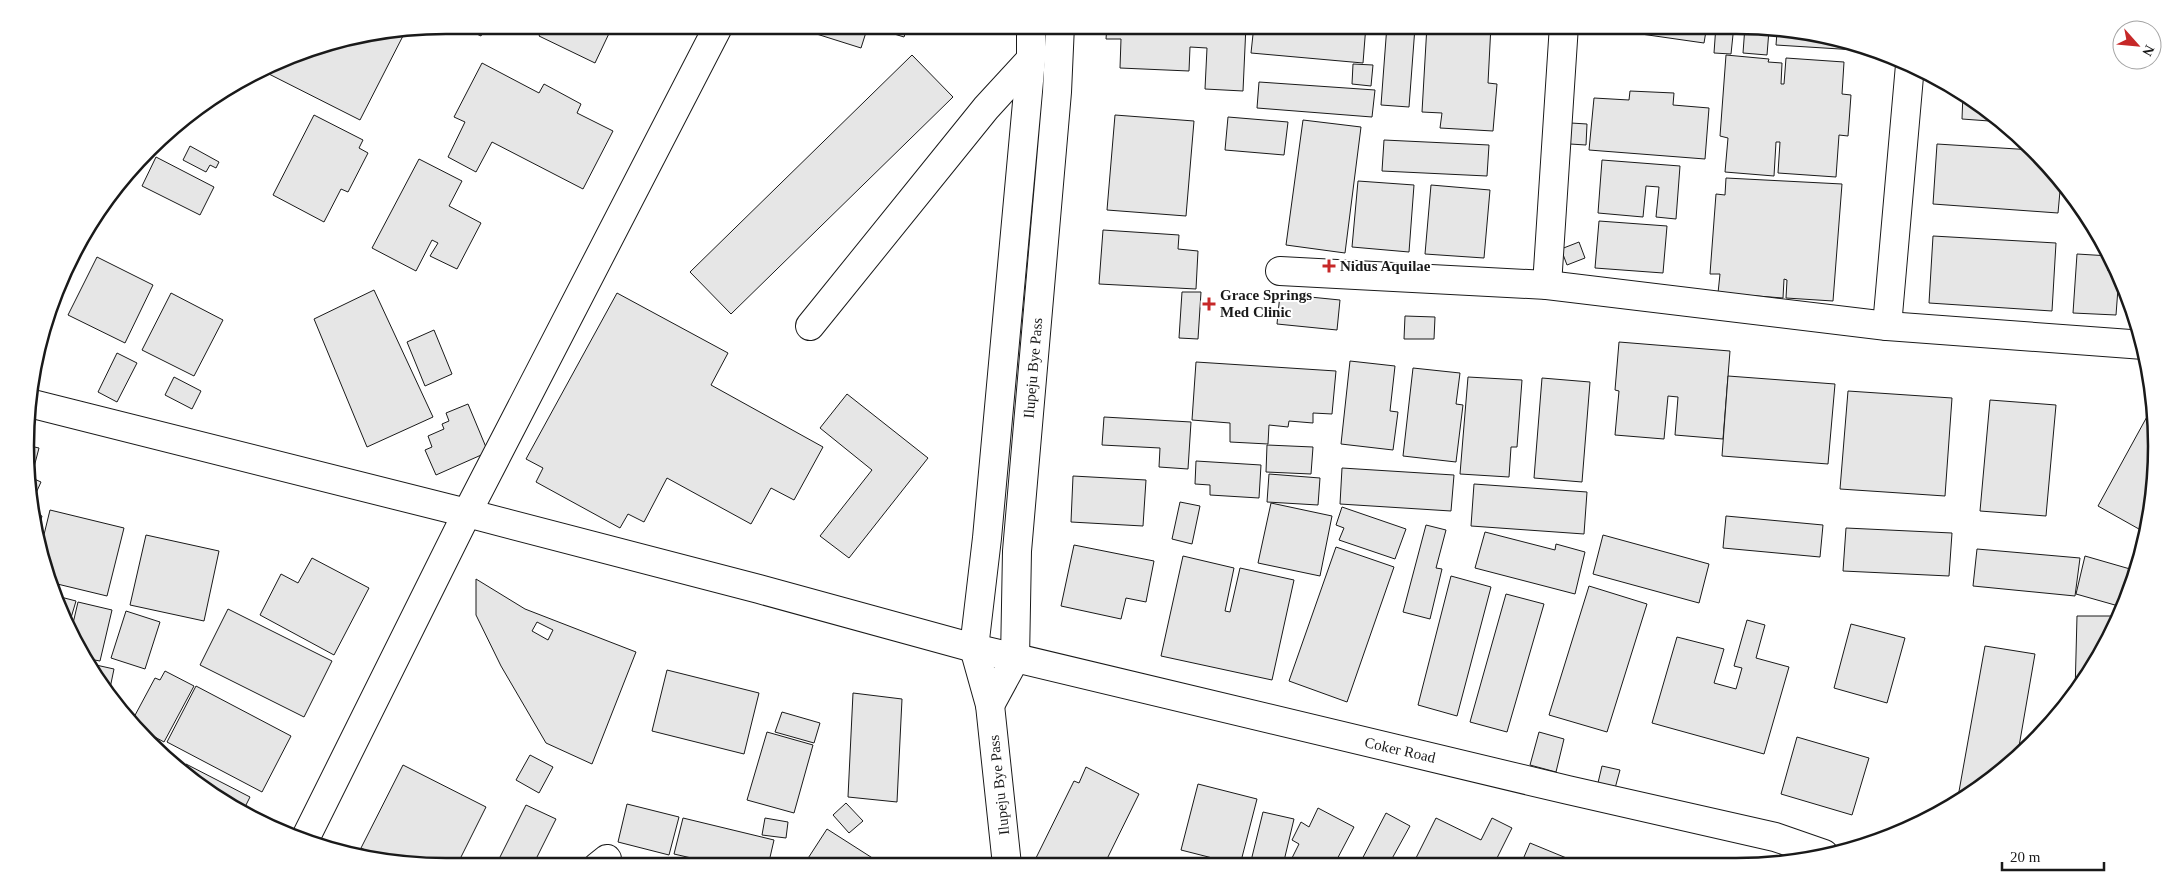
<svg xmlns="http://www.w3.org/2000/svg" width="2182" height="892" font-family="'Times New Roman',serif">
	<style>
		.building { fill: #e6e6e6; stroke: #1a1a1a; fill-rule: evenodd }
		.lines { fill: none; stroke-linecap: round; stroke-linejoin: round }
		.minor-casing { stroke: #1a1a1a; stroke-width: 30 }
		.major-casing { stroke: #1a1a1a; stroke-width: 30 }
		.minor { stroke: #fff; stroke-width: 28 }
		.major { stroke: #fff; stroke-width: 28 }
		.poi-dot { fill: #c62828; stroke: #fff; stroke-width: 2 }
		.labels { text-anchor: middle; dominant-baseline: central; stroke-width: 4; stroke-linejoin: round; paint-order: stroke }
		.poi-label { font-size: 15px; font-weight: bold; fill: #1a1a1a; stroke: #fff; text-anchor: start }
		.street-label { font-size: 15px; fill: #1a1a1a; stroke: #fff }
		.rim { fill: none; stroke: #1a1a1a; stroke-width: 2.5 }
	</style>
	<rect width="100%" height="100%" fill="#fff"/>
	<g class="building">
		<path d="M 457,25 L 486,25 L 481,36 Z"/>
		<path d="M 544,25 L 613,25 L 595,63 L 539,36 Z"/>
		<path d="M 788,25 L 908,25 L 904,37 L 868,26 L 861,48 Z"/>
		<path d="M 1107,25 L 1246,25 L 1243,91 L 1205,89 L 1207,48 L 1190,47 L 1189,71 L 1120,68 L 1121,39 L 1106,39 Z"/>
		<path d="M 1254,25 L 1366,25 L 1363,63 L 1251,53 Z"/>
		<path d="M 1387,25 L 1415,27 L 1409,107 L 1381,105 Z"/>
		<path d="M 1427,25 L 1491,25 L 1488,83 L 1497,84 L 1493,131 L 1440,128 L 1442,113 L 1422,112 Z"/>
		<path d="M 1643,25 L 1707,25 L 1704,43 L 1641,34 Z"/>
		<path d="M 1716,25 L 1734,25 L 1731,54 L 1714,53 Z"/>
		<path d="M 1745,26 L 1769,30 L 1767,55 L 1743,53 Z"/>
		<path d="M 405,32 L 360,120 L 261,70 L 310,47 Z"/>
		<path d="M 1777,32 L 1856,45 L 1856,50 L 1776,45 Z"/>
		<path d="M 912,55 L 953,97 L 731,314 L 690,272 Z"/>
		<path d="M 1726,55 L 1769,59 L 1768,62 L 1782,63 L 1781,84 L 1784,84 L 1786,58 L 1844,62 L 1842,94 L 1851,95 L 1848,136 L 1839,135 L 1836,177 L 1778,173 L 1780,142 L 1776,142 L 1774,176 L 1725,172 L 1728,138 L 1720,136 Z"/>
		<path d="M 482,63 L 539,93 L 544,84 L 581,104 L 577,113 L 613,131 L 583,189 L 492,142 L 476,172 L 448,157 L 465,122 L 454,117 Z"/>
		<path d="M 1353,64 L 1373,65 L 1371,86 L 1352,84 Z"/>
		<path d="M 1259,82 L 1375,90 L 1372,117 L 1257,108 Z"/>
		<path d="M 1630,91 L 1674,93 L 1673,105 L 1709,108 L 1705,159 L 1589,150 L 1594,98 L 1629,100 Z"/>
		<path d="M 1963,93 L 2003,122 L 1962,119 Z"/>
		<path d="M 314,115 L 363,140 L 359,148 L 368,153 L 348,192 L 341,189 L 324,222 L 273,195 Z"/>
		<path d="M 1115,115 L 1194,121 L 1186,216 L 1107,210 Z"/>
		<path d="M 1228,117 L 1288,122 L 1284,155 L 1225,150 Z"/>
		<path d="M 1303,120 L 1361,127 L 1345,253 L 1286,245 Z"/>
		<path d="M 1571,123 L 1587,124 L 1586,145 L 1570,144 Z"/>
		<path d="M 1384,140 L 1489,145 L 1487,176 L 1382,171 Z"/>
		<path d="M 1937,144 L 2033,150 L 2061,180 L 2058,213 L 1933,204 Z"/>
		<path d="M 190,146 L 219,162 L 216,168 L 210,165 L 206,172 L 183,160 Z"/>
		<path d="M 156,157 L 214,187 L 200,215 L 142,186 Z"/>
		<path d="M 419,159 L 462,181 L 449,206 L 481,223 L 457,269 L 430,256 L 438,243 L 432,240 L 416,271 L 372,248 Z"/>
		<path d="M 1602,160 L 1680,166 L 1676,219 L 1656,217 L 1659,187 L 1646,186 L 1643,217 L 1598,213 Z"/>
		<path d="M 1726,178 L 1842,184 L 1833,301 L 1786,298 L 1787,280 L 1784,279 L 1783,298 L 1718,293 L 1720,274 L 1710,274 L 1716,194 L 1725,195 Z"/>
		<path d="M 1358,181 L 1414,185 L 1409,252 L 1352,247 Z"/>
		<path d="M 1431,185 L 1490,190 L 1484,258 L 1425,254 Z"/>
		<path d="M 1599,221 L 1667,226 L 1663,273 L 1595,268 Z"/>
		<path d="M 1103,230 L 1179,235 L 1178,249 L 1198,251 L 1196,289 L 1099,284 Z"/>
		<path d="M 1933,236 L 2056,243 L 2052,311 L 1929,303 Z"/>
		<path d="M 1579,242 L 1585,258 L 1567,265 L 1561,249 Z"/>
		<path d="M 2077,254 L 2110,256 L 2108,271 L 2118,272 L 2119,275 L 2116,315 L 2073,313 Z"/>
		<path d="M 97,257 L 153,285 L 125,343 L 68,315 Z"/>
		<path d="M 374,290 L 433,417 L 367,447 L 314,319 Z"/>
		<path d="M 1182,292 L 1201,292 L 1198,339 L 1179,338 Z"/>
		<path d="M 171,293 L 223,320 L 194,376 L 142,350 Z"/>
		<path d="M 617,293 L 728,353 L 711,385 L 823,447 L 794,500 L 771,488 L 751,524 L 667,478 L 644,522 L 628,514 L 620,528 L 536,482 L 543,468 L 526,459 Z"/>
		<path d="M 1280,294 L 1340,300 L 1337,330 L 1277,324 Z"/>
		<path d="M 1405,316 L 1435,317 L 1434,339 L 1404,339 Z"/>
		<path d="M 434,330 L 452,374 L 425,386 L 407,342 Z"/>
		<path d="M 1619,342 L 1730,351 L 1723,439 L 1675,435 L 1678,397 L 1668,396 L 1664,439 L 1615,435 L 1619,391 L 1615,390 Z"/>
		<path d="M 117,353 L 137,363 L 117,402 L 98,392 Z"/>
		<path d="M 1350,361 L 1395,366 L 1390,411 L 1398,412 L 1393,450 L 1341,444 Z"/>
		<path d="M 1196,362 L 1336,371 L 1332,414 L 1313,413 L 1313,423 L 1289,421 L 1288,427 L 1269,425 L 1268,444 L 1230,442 L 1230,423 L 1192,420 Z"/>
		<path d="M 1413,368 L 1460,373 L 1456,404 L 1463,405 L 1456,462 L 1403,456 Z"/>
		<path d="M 1728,376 L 1835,384 L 1828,464 L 1722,456 Z"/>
		<path d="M 174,377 L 201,391 L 192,409 L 165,395 Z"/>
		<path d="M 1468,377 L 1522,380 L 1517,447 L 1511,447 L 1509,477 L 1460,474 Z"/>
		<path d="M 1542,378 L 1590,382 L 1582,482 L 1534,478 Z"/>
		<path d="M 1848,391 L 1952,398 L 1945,496 L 1840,489 Z"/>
		<path d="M 847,394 L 928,458 L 849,558 L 820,536 L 872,470 L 820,428 Z"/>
		<path d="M 1990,400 L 2056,405 L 2046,516 L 1980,511 Z"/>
		<path d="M 468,404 L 488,452 L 436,475 L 425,450 L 432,447 L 428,436 L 444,429 L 442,424 L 449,421 L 446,413 Z"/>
		<path d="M 2149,413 L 2156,418 L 2153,501 L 2146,533 L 2098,506 Z"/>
		<path d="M 1104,417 L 1191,422 L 1188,469 L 1159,467 L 1160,448 L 1102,445 Z"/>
		<path d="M 1267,445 L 1313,447 L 1311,474 L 1266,472 Z"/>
		<path d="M 30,446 L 39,448 L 33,471 L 31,470 Z"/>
		<path d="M 1196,461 L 1261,465 L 1259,498 L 1210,495 L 1210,485 L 1195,484 Z"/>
		<path d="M 1342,468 L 1454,475 L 1451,511 L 1340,504 Z"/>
		<path d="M 1269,474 L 1320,478 L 1318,505 L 1267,502 Z"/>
		<path d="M 1073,476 L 1146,480 L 1143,526 L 1071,522 Z"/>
		<path d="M 32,478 L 41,482 L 32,502 Z"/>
		<path d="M 1474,484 L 1587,492 L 1584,534 L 1471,526 Z"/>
		<path d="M 1180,502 L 1200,506 L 1192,544 L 1172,539 Z"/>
		<path d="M 1271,503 L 1332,516 L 1320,576 L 1258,563 Z"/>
		<path d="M 1342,507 L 1406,529 L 1395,559 L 1339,540 L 1344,528 L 1336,525 Z"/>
		<path d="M 50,510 L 124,528 L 107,596 L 49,582 L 40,551 Z"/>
		<path d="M 33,513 L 42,516 L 36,537 L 33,528 Z"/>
		<path d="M 1726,516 L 1823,525 L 1820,557 L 1723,548 Z"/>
		<path d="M 1426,525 L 1446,530 L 1436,568 L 1442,569 L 1430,619 L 1403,612 Z"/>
		<path d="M 1846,528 L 1952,533 L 1949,576 L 1843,571 Z"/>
		<path d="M 1485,532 L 1555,550 L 1556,544 L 1585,552 L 1575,594 L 1475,568 Z"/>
		<path d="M 146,535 L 219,551 L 204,621 L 130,605 Z"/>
		<path d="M 1603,535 L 1709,564 L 1699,603 L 1593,574 Z"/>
		<path d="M 1074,545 L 1154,561 L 1146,602 L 1126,598 L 1121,619 L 1061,606 Z"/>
		<path d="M 1336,547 L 1394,567 L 1347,702 L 1289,681 Z"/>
		<path d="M 1977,549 L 2080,558 L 2075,596 L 1973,586 Z"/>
		<path d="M 1183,556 L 1234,568 L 1225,611 L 1230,612 L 1240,568 L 1294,580 L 1272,680 L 1161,656 Z"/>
		<path d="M 2085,556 L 2137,571 L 2135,581 L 2122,607 L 2076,594 Z"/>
		<path d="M 312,558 L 369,588 L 334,655 L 260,615 L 281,574 L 298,583 Z"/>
		<path d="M 1451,576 L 1491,587 L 1457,716 L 1418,705 Z"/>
		<path d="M 476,579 L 525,609 L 636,652 L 592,764 L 546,743 L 501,666 L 476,615 ZM 537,622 L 553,630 L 548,640 L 532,631 Z"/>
		<path d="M 1589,586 L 1647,604 L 1607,732 L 1549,715 Z"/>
		<path d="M 1506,594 L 1544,604 L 1507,732 L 1470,722 Z"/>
		<path d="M 53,595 L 76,601 L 68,628 L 57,607 Z"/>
		<path d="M 78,602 L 112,610 L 100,661 L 84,658 L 71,632 Z"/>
		<path d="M 228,609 L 332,661 L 304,717 L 200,665 Z"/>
		<path d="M 126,611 L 160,622 L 145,669 L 111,658 Z"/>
		<path d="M 2077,616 L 2117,616 L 2086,680 L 2075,693 Z"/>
		<path d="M 1747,620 L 1765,625 L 1756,658 L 1789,667 L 1764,754 L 1652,723 L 1677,637 L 1724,649 L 1714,683 L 1736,689 L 1742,668 L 1734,666 Z"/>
		<path d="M 1851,624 L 1905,638 L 1887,703 L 1834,688 Z"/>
		<path d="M 1985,646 L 2035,654 L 2017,758 L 1958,797 Z"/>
		<path d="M 96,665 L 114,669 L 109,693 L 94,676 Z"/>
		<path d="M 667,670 L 759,693 L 744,754 L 652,731 Z"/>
		<path d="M 165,671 L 194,686 L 164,742 L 144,731 L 133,719 L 155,678 L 160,680 Z"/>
		<path d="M 196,686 L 291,736 L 262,792 L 167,742 Z"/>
		<path d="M 853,693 L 902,699 L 897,802 L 848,797 Z"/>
		<path d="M 782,712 L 820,723 L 814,743 L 775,732 Z"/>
		<path d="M 767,732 L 813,745 L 794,813 L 747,800 Z"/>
		<path d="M 1539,732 L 1564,739 L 1556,772 L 1530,765 Z"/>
		<path d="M 1797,737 L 1869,758 L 1852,815 L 1781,794 Z"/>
		<path d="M 530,755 L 553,767 L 539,793 L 516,780 Z"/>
		<path d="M 173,763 L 184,768 L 186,764 L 250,797 L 244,809 L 189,780 Z"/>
		<path d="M 403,765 L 486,807 L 456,867 L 375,855 L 361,848 Z"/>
		<path d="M 1602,766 L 1620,770 L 1614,792 L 1597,787 Z"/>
		<path d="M 1086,767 L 1139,794 L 1104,865 L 1037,865 L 1034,862 L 1074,781 L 1079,783 Z"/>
		<path d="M 1198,784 L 1257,799 L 1240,865 L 1181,850 Z"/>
		<path d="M 846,803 L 863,821 L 849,833 L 833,815 Z"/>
		<path d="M 627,804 L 679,817 L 669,855 L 618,842 Z"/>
		<path d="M 526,805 L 556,819 L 532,867 L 495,867 Z"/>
		<path d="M 1318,808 L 1354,827 L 1334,865 L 1296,865 L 1290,862 L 1299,844 L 1292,840 L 1301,822 L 1309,827 Z"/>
		<path d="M 1263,812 L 1294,819 L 1283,865 L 1250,865 Z"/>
		<path d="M 1386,813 L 1410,826 L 1389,864 L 1359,865 Z"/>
		<path d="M 683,818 L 774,840 L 768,866 L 726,866 L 674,854 Z"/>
		<path d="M 765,818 L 788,822 L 786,838 L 762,835 Z"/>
		<path d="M 1436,818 L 1481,840 L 1492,818 L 1512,828 L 1494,864 L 1413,864 Z"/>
		<path d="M 827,829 L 874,859 L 870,866 L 803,866 Z"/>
		<path d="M 1530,843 L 1581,864 L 1521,864 Z"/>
		<path d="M 1118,859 L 1127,865 L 1114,865 Z"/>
		<path d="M 896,861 L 935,863 L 935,866 L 896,866 Z"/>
	</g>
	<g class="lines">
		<g class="minor-casing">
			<g id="minor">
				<path d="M 1280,271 L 1547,285 L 1887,326 L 2144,345"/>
				<path d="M 1547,285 L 1564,25"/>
				<path d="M 810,326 L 986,108 L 1031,59"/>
				<path d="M 1887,326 L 1910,65"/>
				<path d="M 990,705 L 1015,659 L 1017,551 L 1057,92 L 1060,25"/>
				<path d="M 304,841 L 467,513 L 719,25"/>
				<path d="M 1007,865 L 990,705 L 974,648 L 987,538 L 1031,59 L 1031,25"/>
				<path d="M 597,867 L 607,859"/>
			</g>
		</g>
		<g class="major-casing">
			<path id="major" d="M 29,403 L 467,513 L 759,589 L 974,648 L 1568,790 L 1775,837 L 1824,854"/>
		</g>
		<use href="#minor" class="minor"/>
		<use href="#major" class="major"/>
	</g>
	<g class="poi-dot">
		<path d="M1326.5 258.5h5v5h5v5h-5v5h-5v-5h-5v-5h5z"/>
		<path d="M1206.5 296.5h5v5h5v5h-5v5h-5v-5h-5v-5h5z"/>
	</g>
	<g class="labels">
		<g class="poi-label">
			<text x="1340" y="266">Nidus Aquilae</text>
			<text x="1220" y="295">Grace Springs<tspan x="1220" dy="17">Med Clinic</tspan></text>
		</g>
		<g class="street-label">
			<text transform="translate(1033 368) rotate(-85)">Ilupeju Bye Pass</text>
			<text transform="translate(1400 750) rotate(13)">Coker Road</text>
			<text transform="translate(999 785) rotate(-96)">Ilupeju Bye Pass</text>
		</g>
	</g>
	<path d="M0 0H2182V892H0ZM446 34H1736A412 412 0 0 1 2148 446V446A412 412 0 0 1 1736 858H446A412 412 0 0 1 34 446V446A412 412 0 0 1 446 34Z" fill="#fff" fill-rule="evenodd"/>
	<path class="rim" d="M446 34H1736A412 412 0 0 1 2148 446V446A412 412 0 0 1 1736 858H446A412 412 0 0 1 34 446V446A412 412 0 0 1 446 34Z"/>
	<g transform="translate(2137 45) rotate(117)"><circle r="24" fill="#ffffff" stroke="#a3a3a3"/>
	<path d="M0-4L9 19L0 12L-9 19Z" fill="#c62828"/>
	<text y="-8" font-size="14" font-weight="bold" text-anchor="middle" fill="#1a1a1a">N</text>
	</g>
	<path d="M2002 862v8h102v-8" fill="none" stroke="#1a1a1a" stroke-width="2.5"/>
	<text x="2010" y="862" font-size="15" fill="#1a1a1a" stroke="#ffffff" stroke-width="4" paint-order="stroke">20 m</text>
</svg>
